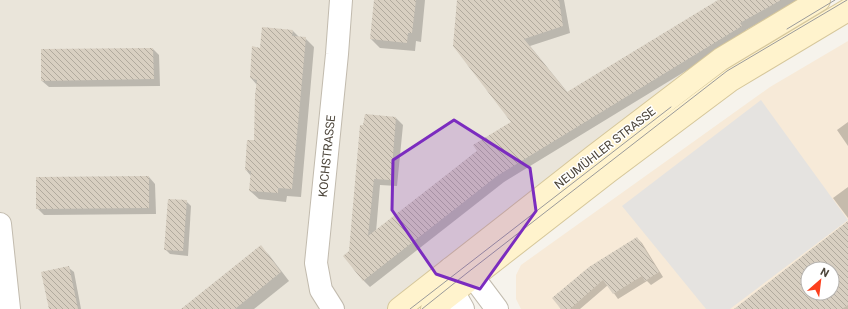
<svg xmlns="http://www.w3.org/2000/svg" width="848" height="309" font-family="Roboto,sans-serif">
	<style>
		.residential { fill: #eae5da }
		.commercial { fill: #f7ead8; fill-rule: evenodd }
		.parking { fill: #e5e3e0 }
		.shadow { fill: #0003; fill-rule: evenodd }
		.building { fill: url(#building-back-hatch); fill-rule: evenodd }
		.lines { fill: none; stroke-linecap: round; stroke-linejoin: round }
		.street-casing { stroke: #c2bbae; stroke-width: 24 }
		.secondary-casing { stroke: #d6c79b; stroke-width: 24 }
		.street { stroke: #fff; stroke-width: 22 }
		.secondary { stroke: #fff3cd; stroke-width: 22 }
		.tram { stroke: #9a9a9a; stroke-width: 1 }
		.marked { fill: #7b2cbf; fill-opacity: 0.2; stroke: #7b2cbf; stroke-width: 3; stroke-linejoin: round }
		.labels { text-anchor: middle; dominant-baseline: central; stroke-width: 3; stroke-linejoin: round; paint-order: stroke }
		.street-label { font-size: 12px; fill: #4b4439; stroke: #fff }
	</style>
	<defs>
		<pattern id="building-back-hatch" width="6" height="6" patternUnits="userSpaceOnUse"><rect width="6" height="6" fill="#d8cfc1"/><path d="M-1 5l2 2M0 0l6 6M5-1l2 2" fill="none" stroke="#b1aa9e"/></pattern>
	</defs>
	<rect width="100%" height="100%" fill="#f6f3ec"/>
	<path class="residential" d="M 0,0 L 806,0 L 445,261 L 388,309 L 0,309 Z"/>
	<path class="commercial" d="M 848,41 L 848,309 L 521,309 L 516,299 L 516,275 L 521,265 L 770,87 ZM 808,269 L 832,269 L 832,293 L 808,293 Z"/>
	<path class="parking" d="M 761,100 L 848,220 L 730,309 L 706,309 L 622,206 Z"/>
	<g class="shadow">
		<path d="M 375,0 L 425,0 L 421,42 L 416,41 L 415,51 L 380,48 L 371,39 Z"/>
		<path d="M 458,0 L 564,0 L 570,33 L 530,46 L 568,93 L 719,0 L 805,0 L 787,7 L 746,30 L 748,33 L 504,182 L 370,287 L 363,280 L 350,252 L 361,126 L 396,118 L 403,125 L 397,186 L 380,185 L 376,232 L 513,122 Z"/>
		<path d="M 293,31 L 299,37 L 305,38 L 314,47 L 301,197 L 287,196 L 286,202 L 259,199 L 250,191 L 251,176 L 246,170 L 248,141 L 255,142 L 257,85 L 251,78 L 261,49 Z"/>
		<path d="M 153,49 L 159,55 L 160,86 L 49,87 L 42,81 Z"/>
		<path d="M 848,122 L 848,146 L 837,130 Z"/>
		<path d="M 149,177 L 155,184 L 156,214 L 44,215 L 37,208 Z"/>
		<path d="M 848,187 L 848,218 L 833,198 Z"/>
		<path d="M 186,201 L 191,206 L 188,256 L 170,254 L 165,249 Z"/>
		<path d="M 848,222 L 848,309 L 735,309 ZM 808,269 L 832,269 L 832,293 L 808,293 Z"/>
		<path d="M 637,238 L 642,243 L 663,277 L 651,285 L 647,281 L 618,299 L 608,285 L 580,309 L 562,309 Z"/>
		<path d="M 261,247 L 269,255 L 289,281 L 254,309 L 182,309 Z"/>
		<path d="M 69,268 L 74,272 L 81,309 L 50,309 Z"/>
	</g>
	<g class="building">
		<path d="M 374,0 L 416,0 L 412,33 L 408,33 L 407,43 L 370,39 Z"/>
		<path d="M 457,0 L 559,0 L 563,26 L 524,39 L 567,92 L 718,0 L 781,0 L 740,23 L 742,26 L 497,176 L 363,281 L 343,256 L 349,251 L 360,125 L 363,125 L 365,114 L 396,117 L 391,180 L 374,179 L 368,236 L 477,151 L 473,145 L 511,122 L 453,46 Z"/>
		<path d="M 262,27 L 293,30 L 292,36 L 306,37 L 292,189 L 278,188 L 278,193 L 249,191 L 251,171 L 245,170 L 247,140 L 254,140 L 255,95 L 257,80 L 250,78 L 252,46 L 260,48 Z"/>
		<path d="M 153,48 L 154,79 L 41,81 L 41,49 Z"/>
		<path d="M 149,176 L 149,208 L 36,209 L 36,177 Z"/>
		<path d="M 168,199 L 187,200 L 183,251 L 164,250 Z"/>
		<path d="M 848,221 L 848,305 L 842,309 L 734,309 ZM 808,269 L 832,269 L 832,293 L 808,293 Z"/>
		<path d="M 637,237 L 659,272 L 645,281 L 642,276 L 613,294 L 603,280 L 570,309 L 561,309 L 552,298 L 589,267 Z"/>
		<path d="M 261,245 L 281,272 L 235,309 L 181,309 Z"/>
		<path d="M 69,266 L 78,309 L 49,309 L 41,272 Z"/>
	</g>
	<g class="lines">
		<g class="street-casing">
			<g id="street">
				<path d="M 0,224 L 9,309"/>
				<path d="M 333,309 L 321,290 L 316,263 L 337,54 L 341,0"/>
				<path d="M 463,309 L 450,286 L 450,269 L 460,269 L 473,277 L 497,309"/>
			</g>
		</g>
		<g class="secondary-casing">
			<g id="secondary">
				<path d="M 399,309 L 594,156 L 721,59 L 819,0"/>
				<path d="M 432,309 L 608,172 L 731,80 L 848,10"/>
			</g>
		</g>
		<use href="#street" class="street"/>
		<use href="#secondary" class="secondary"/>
		<g class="tram">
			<path d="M 787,29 L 835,0"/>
			<path d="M 410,309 L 671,107"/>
			<path d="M 422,309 L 467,273 L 727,71 L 847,0"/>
		</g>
	</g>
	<path class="marked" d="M 454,120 L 530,168 L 536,211 L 480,289 L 436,274 L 392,210 L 393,160 Z"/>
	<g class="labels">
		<g class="street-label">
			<text transform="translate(605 148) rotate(-38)">NEUMÜHLER STRASSE</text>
			<text transform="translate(327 156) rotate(-84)">KOCHSTRASSE</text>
		</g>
	</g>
	<g transform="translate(820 281) rotate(28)"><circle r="19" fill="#ffffff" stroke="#b7b4b0"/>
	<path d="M0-3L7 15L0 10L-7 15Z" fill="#fc3f1d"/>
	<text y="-6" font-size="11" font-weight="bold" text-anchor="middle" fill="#4b4439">N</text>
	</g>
</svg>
